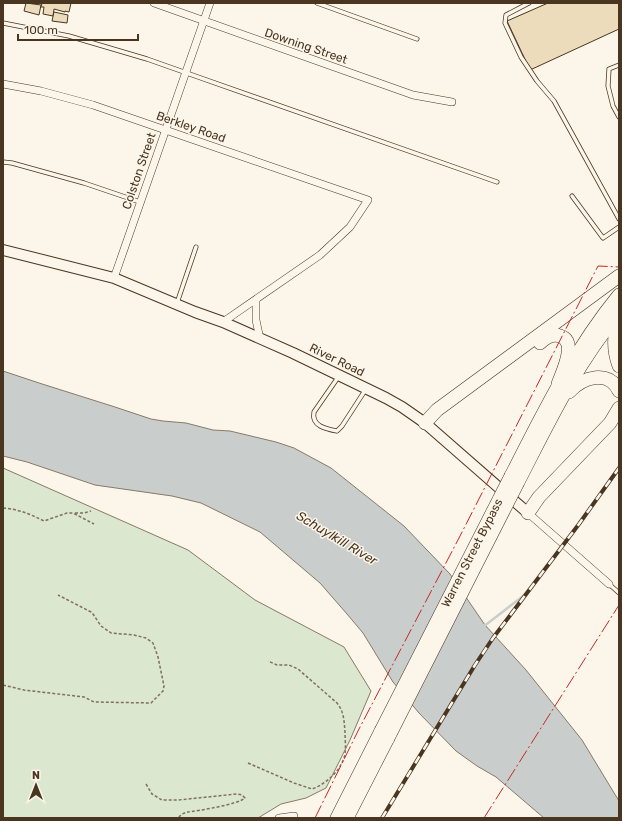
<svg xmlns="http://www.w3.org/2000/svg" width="622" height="821" font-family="Rubik,sans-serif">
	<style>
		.green { fill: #dce7d0; stroke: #887966 }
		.water { fill: #c9cecd; stroke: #887966 }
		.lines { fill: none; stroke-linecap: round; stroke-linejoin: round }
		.stream { stroke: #c9cecd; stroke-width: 2.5 }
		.building { fill: #ecdcbc; stroke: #4a3520 }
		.lane-casing { stroke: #4a3520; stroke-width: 5 }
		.street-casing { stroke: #4a3520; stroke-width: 8 }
		.secondary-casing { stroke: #4a3520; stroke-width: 12 }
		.highway-casing { stroke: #4a3520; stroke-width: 14 }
		.path { stroke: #7f6f5c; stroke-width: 1.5; stroke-dasharray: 3 2; stroke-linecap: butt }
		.lane { stroke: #fbf6e9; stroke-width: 3.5 }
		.street { stroke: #fbf6e9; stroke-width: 7 }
		.secondary { stroke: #fbf6e9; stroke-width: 10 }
		.highway { stroke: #fbf6e9; stroke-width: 13 }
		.rail-casing { stroke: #4a3520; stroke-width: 4 }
		.rail { stroke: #fbf6e9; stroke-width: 2.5; stroke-dasharray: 8; stroke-linecap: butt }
		.highway-bridge-casing { stroke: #4a3520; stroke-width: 14; stroke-linecap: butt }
		.highway-bridge { stroke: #fbf6e9; stroke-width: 13 }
		.power { stroke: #c62828; stroke-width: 1; stroke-dasharray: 14 3 2 3; stroke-linecap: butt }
		.labels { text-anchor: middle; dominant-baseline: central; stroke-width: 3; stroke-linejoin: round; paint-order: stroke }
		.street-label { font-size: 12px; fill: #4a3520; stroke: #fbf6e9 }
		.water-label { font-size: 13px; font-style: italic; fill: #4a3520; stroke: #fbf6e9 }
	</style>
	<rect width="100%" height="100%" fill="#fbf6e9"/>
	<path class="green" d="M 3,468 L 188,550 L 255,600 L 344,647 L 371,691 L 350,740 L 326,788 L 306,798 L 281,804 L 258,818 L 3,818 Z"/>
	<path class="water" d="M 3,371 C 52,388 102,402 151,419 L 163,421 L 186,423 L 213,430 L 230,431 L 276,442 L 294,448 L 331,468 L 404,526 L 450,574 L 485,625 L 526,670 L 582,740 L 619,801 L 619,818 L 544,818 L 496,777 L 477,766 L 456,751 L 419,713 L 393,682 L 363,633 L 347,614 L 320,583 L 260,532 L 201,503 L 172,496 L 95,485 L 27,462 L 3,456 Z"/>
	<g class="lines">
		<path class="stream" d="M 483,627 L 527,593"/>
	</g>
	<g class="building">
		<path d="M 26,3 L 41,5 L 39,15 L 24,11 Z"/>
		<path d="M 42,3 L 71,3 L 69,12 L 65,11 L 65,12 L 54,9 L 53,16 L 43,14 L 44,7 L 41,7 Z"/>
		<path d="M 548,3 L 619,3 L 619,29 L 530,70 L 507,21 Z"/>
		<path d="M 54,12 L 68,15 L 67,23 L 52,21 Z"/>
	</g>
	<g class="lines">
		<g class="lane-casing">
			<g id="lane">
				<path d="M 317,3 L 417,39"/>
				<path d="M 529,3 L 506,15 L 505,23 L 521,57 L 537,81 L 554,101 L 619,219"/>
				<path d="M 3,23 L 69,36 L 147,59 L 198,77 L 497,182"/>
				<path d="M 619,65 L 609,69 L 608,86 L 613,106 L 619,117"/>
				<path d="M 3,162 L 12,163 L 84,183 L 140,202"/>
				<path d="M 572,196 L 603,238 L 619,227"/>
				<path d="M 177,303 L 196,247"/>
				<path d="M 339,376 L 314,412 C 311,426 326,429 337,431 L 342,426 L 366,389"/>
				<path d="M 609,584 L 619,593"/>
			</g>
		</g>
		<g class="street-casing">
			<g id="street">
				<path d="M 154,3 L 413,95 L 452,102"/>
				<path d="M 3,84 L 41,91 L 93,105 L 368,200 L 350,227 L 320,255 L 223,322"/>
				<path d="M 114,278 L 210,3"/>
				<path d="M 256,300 L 256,320 L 260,339"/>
				<path d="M 528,513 L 609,584"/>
				<path d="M 279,818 L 294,816"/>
			</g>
		</g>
		<g class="secondary-casing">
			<path id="secondary" d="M 3,250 L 114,278 L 195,312 L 223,322 L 293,353 L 386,398 L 402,407 L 425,423 L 528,513"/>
		</g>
		<g class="highway-casing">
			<g id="highway">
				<path d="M 619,319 C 613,335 613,350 619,366"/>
				<path d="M 540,343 C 545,338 552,333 560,336 C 578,341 562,373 558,384"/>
				<path d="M 569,392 C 583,377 609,369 619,391"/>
				<path d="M 425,423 L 437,410 L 619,276"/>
				<path d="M 511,476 C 543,413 574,350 619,295"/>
				<path d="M 518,482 C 548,424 576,364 619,313"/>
				<path d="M 528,513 L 539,497 L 610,423 L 619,408"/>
				<path d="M 337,818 L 381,731"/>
				<path d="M 347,818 L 388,738"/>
			</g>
		</g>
		<g class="path">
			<path d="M 3,508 C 18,509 30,514 44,521 L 67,513 L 73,513 L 94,524"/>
			<path d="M 75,513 L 84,513 L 91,511"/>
			<path d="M 3,685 L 24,690 L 84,697 L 94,702 L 151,703 L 163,691 L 164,686 L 158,657 L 153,643 L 146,638 L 134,635 L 111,633 L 101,626 L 93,614 L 91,612 L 58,595"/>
			<path d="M 248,763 L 294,783 L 312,789 C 326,784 342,770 345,754 C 346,747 345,739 345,732 C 344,720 344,712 337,703 L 298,669 L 289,665 L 277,665 L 268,661"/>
			<path d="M 146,784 L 152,794 L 162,800 L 178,800 L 237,794 L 242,795 L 245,798 C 239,804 198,811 187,812 L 182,814 L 178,818"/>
		</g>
		<use href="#lane" class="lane"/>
		<use href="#street" class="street"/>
		<use href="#secondary" class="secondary"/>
		<use href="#highway" class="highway"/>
		<g class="rail-casing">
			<path id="rail" d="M 382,818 L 475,665 L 493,638 L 579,524 L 619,468"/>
		</g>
		<use href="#rail" class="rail"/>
		<g class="highway-bridge-casing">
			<g id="highway-bridge">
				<path d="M 381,731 L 511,476"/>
				<path d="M 388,738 L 518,482"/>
			</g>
		</g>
		<use href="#highway-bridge" class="highway-bridge"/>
		<g class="power">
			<path d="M 315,818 L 359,729 L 459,538 L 598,266 L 619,267"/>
			<path d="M 484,818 L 619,605"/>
		</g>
	</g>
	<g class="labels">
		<g class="street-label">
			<text transform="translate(306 46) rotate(19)">Downing Street</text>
			<text transform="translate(191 127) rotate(19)">Berkley Road</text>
			<text transform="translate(139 171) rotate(-71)">Colston Street</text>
			<text transform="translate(337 360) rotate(26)">River Road</text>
			<text transform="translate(472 553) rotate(-63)">Warren Street Bypass</text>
		</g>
		<g class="water-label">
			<text transform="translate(337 538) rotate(31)">Schuylkill River</text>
		</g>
	</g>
	<rect width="622" height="821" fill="none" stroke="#4a3520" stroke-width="8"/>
	<g transform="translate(36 785)" stroke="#fbf6e9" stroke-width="3" paint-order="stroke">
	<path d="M0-3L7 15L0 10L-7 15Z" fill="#4a3520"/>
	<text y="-6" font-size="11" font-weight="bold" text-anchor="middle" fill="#4a3520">N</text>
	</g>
	<path d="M18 34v6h120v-6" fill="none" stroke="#4a3520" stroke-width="2"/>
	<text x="24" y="34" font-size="12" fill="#4a3520" stroke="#fbf6e9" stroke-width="3" paint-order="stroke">100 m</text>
</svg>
